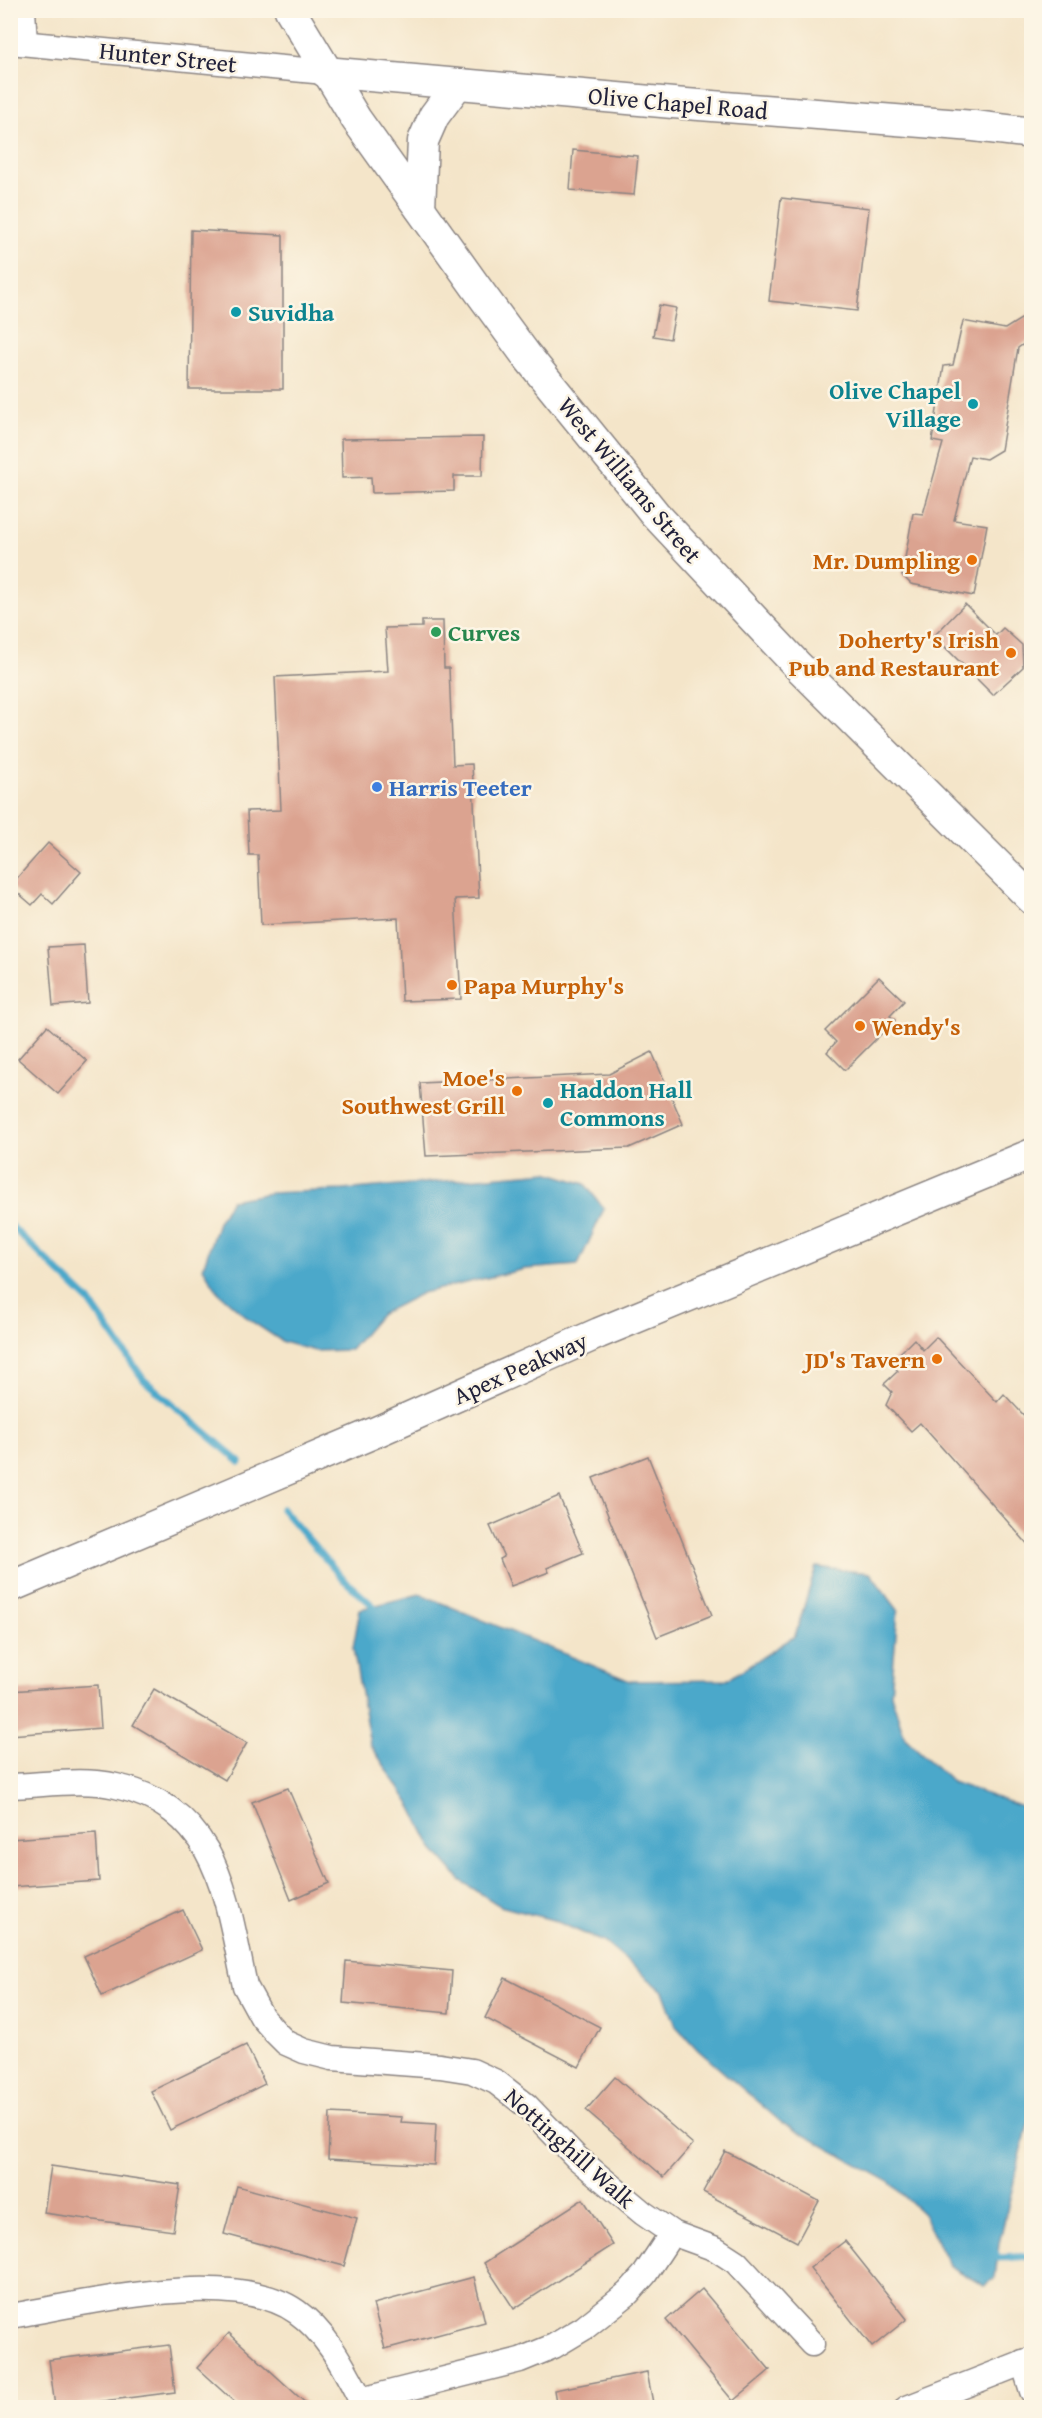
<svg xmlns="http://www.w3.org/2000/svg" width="1042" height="2418" font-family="'Gentium Book Plus',serif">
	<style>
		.water { fill: #4ca8ca; stroke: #376582; stroke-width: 1.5 }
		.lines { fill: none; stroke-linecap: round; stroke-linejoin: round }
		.stream { stroke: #4ca8ca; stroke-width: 7 }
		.building { fill: #dba390 }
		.minor-casing { stroke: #8b8482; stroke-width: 27 }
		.major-casing { stroke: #8b8482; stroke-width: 33 }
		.minor { stroke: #fff; stroke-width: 24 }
		.major { stroke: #fff; stroke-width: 30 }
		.culture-dot { fill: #0f9aa8; stroke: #fcf5e5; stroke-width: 2 }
		.food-dot { fill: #e8710a; stroke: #fcf5e5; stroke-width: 2 }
		.leisure-dot { fill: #2e9e5b; stroke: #fcf5e5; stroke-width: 2 }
		.shop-dot { fill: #3f7fe0; stroke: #fcf5e5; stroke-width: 2 }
		.labels { text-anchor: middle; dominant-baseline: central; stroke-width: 5; stroke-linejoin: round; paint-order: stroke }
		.street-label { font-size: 24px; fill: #22223b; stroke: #fcf5e5 }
		.culture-label { font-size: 24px; font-weight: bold; fill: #0d838f; stroke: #fcf5e5; text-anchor: start }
		.food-label { font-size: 24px; font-weight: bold; fill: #c56008; stroke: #fcf5e5; text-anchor: end }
		.leisure-label { font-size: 24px; font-weight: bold; fill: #27864d; stroke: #fcf5e5; text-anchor: start }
		.shop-label { font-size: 24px; font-weight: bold; fill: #366cbe; stroke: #fcf5e5; text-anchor: start }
	</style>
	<rect width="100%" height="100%" fill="#fcf5e5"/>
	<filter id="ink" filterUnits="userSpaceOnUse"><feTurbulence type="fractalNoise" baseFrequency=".0167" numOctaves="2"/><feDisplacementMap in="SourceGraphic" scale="12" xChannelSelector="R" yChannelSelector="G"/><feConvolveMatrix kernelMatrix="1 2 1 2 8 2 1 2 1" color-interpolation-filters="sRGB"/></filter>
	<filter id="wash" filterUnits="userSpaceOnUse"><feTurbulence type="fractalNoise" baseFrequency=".008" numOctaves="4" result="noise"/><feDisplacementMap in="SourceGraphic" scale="24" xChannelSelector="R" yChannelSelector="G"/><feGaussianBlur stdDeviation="1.35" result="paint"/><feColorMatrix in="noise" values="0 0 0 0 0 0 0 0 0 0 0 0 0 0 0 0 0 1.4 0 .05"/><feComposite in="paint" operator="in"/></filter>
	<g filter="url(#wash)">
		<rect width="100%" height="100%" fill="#f4e5c9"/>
		<g class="water">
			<path d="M 547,1172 L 585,1184 L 604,1209 L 578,1265 L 525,1269 L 422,1293 L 381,1314 L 350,1350 L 315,1351 L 283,1342 L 251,1321 L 218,1292 L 203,1268 L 218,1222 L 231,1200 L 270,1193 L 343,1190 Z"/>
			<path d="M 816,1567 L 870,1573 L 898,1610 L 891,1694 L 905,1738 L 952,1782 L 1031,1810 L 1031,2112 L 999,2243 L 995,2278 L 984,2286 L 949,2265 L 923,2214 L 888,2181 L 782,2123 L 698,2050 L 676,2026 L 663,1991 L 604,1942 L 553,1920 L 500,1906 L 460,1880 L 433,1849 L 411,1806 L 370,1744 L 353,1648 L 360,1609 L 420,1594 L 630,1681 L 727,1680 L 795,1636 Z"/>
		</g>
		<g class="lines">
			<g class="stream">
				<path d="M 10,1225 L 89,1301 L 144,1380 L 240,1462"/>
				<path d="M 282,1509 L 344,1580 L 378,1610"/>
				<path d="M 994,2250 L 998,2258 L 1032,2256"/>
			</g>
		</g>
		<g id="blocks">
			<g class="building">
				<path d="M 573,150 L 638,156 L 634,195 L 570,190 Z"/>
				<path d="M 781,198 L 869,208 L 857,311 L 769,301 Z"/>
				<path d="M 191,230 L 283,235 L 283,389 L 189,389 Z"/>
				<path d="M 659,305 L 676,308 L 670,339 L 653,336 Z"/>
				<path d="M 1032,312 L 1032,338 L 1018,348 L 1001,450 L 986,459 L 970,456 L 954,520 L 987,525 L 974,596 L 911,584 L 902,575 L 913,513 L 923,514 L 943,443 L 932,441 L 944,366 L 953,365 L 963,321 L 1005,329 Z"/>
				<path d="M 483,437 L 482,476 L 454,476 L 454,491 L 372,493 L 371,477 L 342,478 L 341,439 Z"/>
				<path d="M 965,604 L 996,635 L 1003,628 L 1022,645 L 1023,667 L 993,695 L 934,636 Z"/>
				<path d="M 422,621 L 443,621 L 444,668 L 449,668 L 453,765 L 472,764 L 479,898 L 455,899 L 461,999 L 402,1001 L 398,918 L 261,925 L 258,855 L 249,855 L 247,811 L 281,810 L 275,677 L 388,671 L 385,628 L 422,627 Z"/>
				<path d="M 48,843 L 81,872 L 53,904 L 42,894 L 32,905 L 10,886 Z"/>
				<path d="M 84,945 L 88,1003 L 53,1006 L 48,947 Z"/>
				<path d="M 879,977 L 904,1001 L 890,1016 L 895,1020 L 845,1070 L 827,1052 L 836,1042 L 825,1031 Z"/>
				<path d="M 47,1026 L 87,1061 L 58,1094 L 18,1059 Z"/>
				<path d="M 652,1052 L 683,1124 L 629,1148 L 426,1156 L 420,1083 L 609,1074 Z"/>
				<path d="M 936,1337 L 997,1402 L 1004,1394 L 1032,1424 L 1032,1549 L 920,1423 L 911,1431 L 886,1405 L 892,1392 L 884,1384 L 898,1371 L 890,1363 L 914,1339 L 923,1350 Z"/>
				<path d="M 648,1456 L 712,1615 L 657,1637 L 593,1478 Z"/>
				<path d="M 559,1496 L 583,1553 L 547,1568 L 549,1572 L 511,1586 L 500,1559 L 504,1557 L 490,1526 Z"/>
				<path d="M 98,1685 L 101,1728 L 10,1735 L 10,1691 Z"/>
				<path d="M 154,1689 L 247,1743 L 225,1780 L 133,1725 Z"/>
				<path d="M 288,1788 L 329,1883 L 291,1900 L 252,1802 Z"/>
				<path d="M 96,1833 L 99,1881 L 10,1887 L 10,1839 Z"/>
				<path d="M 183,1910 L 202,1950 L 102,1996 L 84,1956 Z"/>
				<path d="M 346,1961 L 452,1971 L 449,2013 L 343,2003 Z"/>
				<path d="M 505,1978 L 600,2027 L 579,2067 L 485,2018 Z"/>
				<path d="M 246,2045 L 265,2084 L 170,2130 L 151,2091 Z"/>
				<path d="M 615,2077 L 693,2144 L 664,2177 L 586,2110 Z"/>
				<path d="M 330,2113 L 402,2117 L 401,2122 L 436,2124 L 434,2165 L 328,2159 Z"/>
				<path d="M 725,2151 L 819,2201 L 797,2242 L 703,2192 Z"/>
				<path d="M 51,2166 L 180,2185 L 173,2231 L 44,2213 Z"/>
				<path d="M 237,2186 L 357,2218 L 344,2266 L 224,2234 Z"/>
				<path d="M 583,2199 L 613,2245 L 514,2309 L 484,2263 Z"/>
				<path d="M 845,2241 L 907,2319 L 872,2347 L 810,2268 Z"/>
				<path d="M 474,2277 L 485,2322 L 385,2349 L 373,2304 Z"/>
				<path d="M 702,2289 L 770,2370 L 733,2401 L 666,2320 Z"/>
				<path d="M 229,2333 L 311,2408 L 241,2408 L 197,2368 Z"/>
				<path d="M 169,2345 L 175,2392 L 55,2407 L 49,2360 Z"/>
				<path d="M 647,2372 L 654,2408 L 557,2408 L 554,2390 Z"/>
			</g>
		</g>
	</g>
	<g filter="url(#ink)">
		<use href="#blocks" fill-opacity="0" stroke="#8b8482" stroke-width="1.5"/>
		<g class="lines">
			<g class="minor-casing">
				<g id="minor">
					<path d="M 23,10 L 25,43"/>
					<path d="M 10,42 L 325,72"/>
					<path d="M 10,1786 C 44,1785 83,1778 116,1786 C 220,1809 226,1899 245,1986 L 262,2017 L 276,2033 L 286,2043 L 304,2051 L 332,2058 L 440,2066 L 472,2071 L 496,2082 L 527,2106 L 576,2157 L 643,2213 L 672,2233 L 716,2249 L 736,2262 L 812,2344"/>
					<path d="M 10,2316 C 84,2304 233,2266 297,2312 C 327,2333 344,2368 361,2400 L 362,2408"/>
					<path d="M 1023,2362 L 1032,2391"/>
					<path d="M 361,2400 L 520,2360 L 554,2346 L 584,2328 L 628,2293 L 645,2274 L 672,2233"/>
					<path d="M 907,2408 L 1032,2359"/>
				</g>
			</g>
			<g class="major-casing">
				<g id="major">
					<path d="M 290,10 L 356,119 L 476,287 L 526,355 L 655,514 L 798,666 L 1032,899"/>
					<path d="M 325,72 L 673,103 L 974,126 L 1032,133"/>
					<path d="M 420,208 L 423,141 L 434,116 L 457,85"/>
					<path d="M 10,1587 L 376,1432 L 599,1333 L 1032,1154"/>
				</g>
			</g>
			<use href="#minor" class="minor"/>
			<use href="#major" class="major"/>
		</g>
	</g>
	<g class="culture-dot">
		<circle cx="236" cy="312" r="6"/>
		<circle cx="973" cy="404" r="6"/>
		<circle cx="548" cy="1103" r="6"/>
	</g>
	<g class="food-dot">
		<circle cx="972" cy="560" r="6"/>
		<circle cx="1011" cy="653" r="6"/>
		<circle cx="452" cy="985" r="6"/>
		<circle cx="860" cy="1026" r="6"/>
		<circle cx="517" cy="1091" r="6"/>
		<circle cx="937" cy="1359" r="6"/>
	</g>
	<circle class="leisure-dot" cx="436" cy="632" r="6"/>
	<circle class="shop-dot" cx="377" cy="787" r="6"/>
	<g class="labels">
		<g class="street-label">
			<text transform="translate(168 57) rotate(6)">Hunter Street</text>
			<text transform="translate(678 103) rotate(5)">Olive Chapel Road</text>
			<text transform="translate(630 480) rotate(50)">West Williams Street</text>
			<text transform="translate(520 1368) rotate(-24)">Apex Peakway</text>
			<text transform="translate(570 2148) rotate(42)">Nottinghill Walk</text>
		</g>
		<g class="culture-label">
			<text x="248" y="312">Suvidha</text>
			<text x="961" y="390" text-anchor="end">Olive Chapel<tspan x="961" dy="28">Village</tspan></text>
			<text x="560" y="1089">Haddon Hall<tspan x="560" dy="28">Commons</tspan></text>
		</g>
		<g class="food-label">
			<text x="960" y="560">Mr. Dumpling</text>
			<text x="999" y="639">Doherty's Irish<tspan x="999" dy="28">Pub and Restaurant</tspan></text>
			<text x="464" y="985" text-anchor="start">Papa Murphy's</text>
			<text x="872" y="1026" text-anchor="start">Wendy's</text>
			<text x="505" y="1077">Moe's<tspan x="505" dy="28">Southwest Grill</tspan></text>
			<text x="925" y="1359">JD's Tavern</text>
		</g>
		<g class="leisure-label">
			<text x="448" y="632">Curves</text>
		</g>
		<g class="shop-label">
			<text x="389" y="787">Harris Teeter</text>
		</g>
	</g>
	<rect width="1042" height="2418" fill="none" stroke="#fcf5e5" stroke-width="36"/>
</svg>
